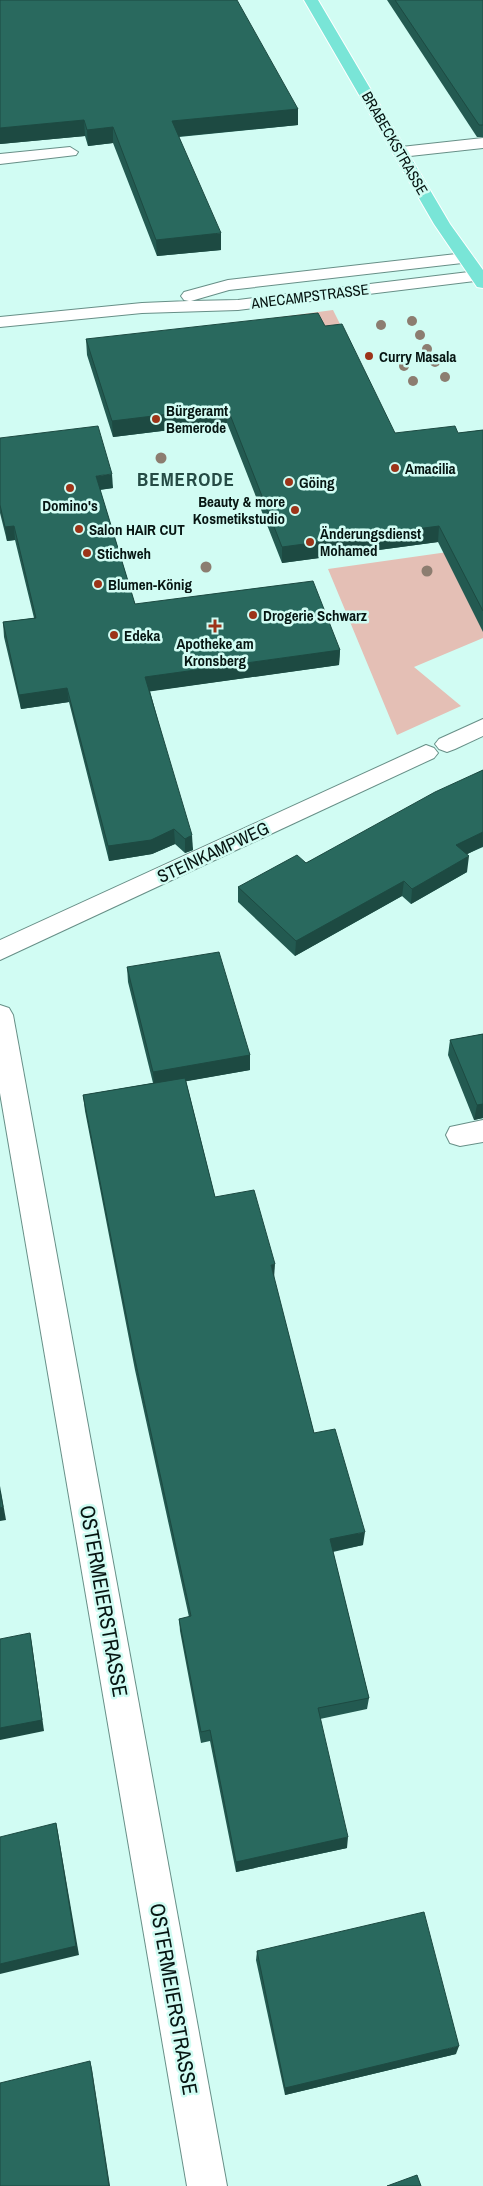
<svg xmlns="http://www.w3.org/2000/svg" width="483" height="2186" font-family="'Archivo Narrow',sans-serif">
	<style>
		.green { fill: #e4bfb5 }
		.lines { fill: none; stroke-linecap: round; stroke-linejoin: round }
		.minor-casing { stroke: #678f87; stroke-width: 2 }
		.major-casing { stroke: #fff; stroke-width: 2 }
		.minor { fill: #fff; fill-rule: evenodd }
		.major { fill: #79e5d7; fill-rule: evenodd }
		.tree { fill: #8c7d70 }
		.wall { fill: #235a51 }
		.shaded-wall { fill: #1d4a42 }
		.building { fill: #29695e; stroke: #1d4a42 }
		.poi-dot { fill: #9c3419; stroke: #d1fcf3; stroke-width: 2 }
		.labels { text-anchor: middle; dominant-baseline: central; stroke-width: 5; stroke-linejoin: round; paint-order: stroke }
		.far-street-label { font-size: 15px; fill: #061512; stroke: #d1fcf3 }
		.far-poi-label { font-size: 15px; font-weight: bold; fill: #061512; stroke: #d1fcf3; text-anchor: start }
		.street-label { font-size: 18px; fill: #061512; stroke: #d1fcf3 }
		.far-district-label { font-size: 19px; font-weight: bold; letter-spacing: 1px; fill: #254b45; stroke: #d1fcf3 }
		.near-street-label { font-size: 21px; fill: #061512; stroke: #d1fcf3 }
	</style>
	<rect width="100%" height="100%" fill="#d1fcf3"/>
	<g class="green">
		<path d="M 333,310 L 348,340 L 265,335 L 258,320 Z"/>
		<path d="M 483,547 L 483,638 L 414,667 L 461,706 L 397,735 L 328,569 Z"/>
	</g>
	<g class="lines">
		<g class="minor-casing">
			<g id="minor">
				<path d="M 483,138 L 483,148 L 401,157 L 393,152 L 401,147 Z"/>
				<path d="M 70,147 L 78,152 L 76,155 L 0,164 L 0,154 Z"/>
				<path d="M 465,253 L 471,254 L 474,258 L 471,262 L 229,290 L 191,301 L 238,300 L 477,271 L 483,272 L 483,280 L 238,310 L 142,313 L 0,327 L 0,317 L 142,303 L 189,301 L 184,300 L 181,296 L 184,292 L 228,280 Z"/>
				<path d="M 483,719 L 483,736 L 455,749 L 447,752 L 439,749 L 435,744 L 439,739 Z"/>
				<path d="M 426,745 L 434,748 L 438,753 L 434,758 L 0,960 L 0,940 Z"/>
				<path d="M 0,1005 L 9,1008 L 13,1015 L 227,2186 L 187,2186 L 0,1093 Z"/>
				<path d="M 483,1120 L 483,1142 L 460,1146 L 450,1143 L 446,1135 L 450,1127 Z"/>
			</g>
		</g>
		<g class="major-casing">
			<path id="major" d="M 304,0 L 318,0 L 450,224 L 483,270 L 483,288 L 477,287 L 434,224 Z"/>
		</g>
		<use href="#minor" class="minor"/>
		<use href="#major" class="major"/>
	</g>
	<g class="tree">
		<circle cx="412" cy="321" r="5"/>
		<circle cx="381" cy="325" r="5"/>
		<circle cx="420" cy="335" r="5"/>
		<circle cx="427" cy="349" r="5"/>
		<circle cx="435" cy="362" r="5"/>
		<circle cx="404" cy="366" r="5"/>
		<circle cx="445" cy="377" r="5"/>
		<circle cx="413" cy="381" r="5"/>
		<circle cx="161" cy="458" r="5.5"/>
		<circle cx="238" cy="518" r="5.5"/>
		<circle cx="206" cy="567" r="5.5"/>
		<circle cx="427" cy="571" r="5.5"/>
	</g>
	<g class="wall">
		<path d="M 0,0 L 298,109 L 298,125 L 179,137 L 221,250 L 157,256 L 113,143 L 88,146 L 85,136 L 0,144 Z"/>
		<path d="M 387,0 L 483,0 L 483,137 L 477,137 Z"/>
		<path d="M 325,326 L 395,433 L 458,433 L 483,430 L 483,632 L 438,542 L 282,563 L 227,423 L 113,437 L 87,355 L 86,339 Z"/>
		<path d="M 0,438 L 113,488 L 100,490 L 135,604 L 340,650 L 339,665 L 150,691 L 193,850 L 185,853 L 175,844 L 152,854 L 109,861 L 69,702 L 21,709 L 4,637 L 3,622 L 34,618 L 15,540 L 7,541 L 0,513 Z"/>
		<path d="M 483,770 L 483,847 L 467,854 L 467,872 L 411,904 L 402,896 L 295,956 L 238,902 L 238,887 L 306,863 Z"/>
		<path d="M 127,967 L 250,1055 L 250,1070 L 186,1081 L 215,1197 L 274,1279 L 314,1433 L 363,1545 L 333,1552 L 369,1698 L 367,1709 L 320,1719 L 347,1848 L 236,1872 L 210,1741 L 201,1743 L 180,1631 L 179,1619 L 189,1617 L 135,1370 L 85,1111 L 83,1095 L 153,1083 L 128,982 Z"/>
		<path d="M 483,1034 L 483,1118 L 474,1120 L 448,1055 L 450,1040 Z"/>
		<path d="M 257,1951 L 456,2054 L 285,2095 L 256,1960 Z"/>
	</g>
	<g class="shaded-wall">
		<path d="M 298,109 L 298,125 L 172,137 L 172,121 Z"/>
		<path d="M 84,120 L 85,136 L 0,144 L 0,128 Z"/>
		<path d="M 113,127 L 113,143 L 88,146 L 87,130 Z"/>
		<path d="M 221,233 L 221,250 L 157,256 L 156,240 Z"/>
		<path d="M 227,407 L 227,423 L 113,437 L 112,421 Z"/>
		<path d="M 112,474 L 113,488 L 97,490 L 96,476 Z"/>
		<path d="M 14,526 L 15,540 L 7,541 L 5,527 Z"/>
		<path d="M 439,526 L 438,542 L 282,563 L 282,547 Z"/>
		<path d="M 340,650 L 339,665 L 146,692 L 145,677 Z"/>
		<path d="M 67,688 L 69,702 L 21,709 L 19,695 Z"/>
		<path d="M 174,829 L 175,844 L 152,854 L 109,861 L 108,846 Z"/>
		<path d="M 483,832 L 483,846 L 454,861 L 456,845 Z"/>
		<path d="M 192,835 L 193,850 L 185,853 L 185,839 Z"/>
		<path d="M 469,856 L 467,872 L 411,904 L 412,889 Z"/>
		<path d="M 404,881 L 402,896 L 295,956 L 296,941 Z"/>
		<path d="M 250,1055 L 250,1070 L 154,1087 L 153,1072 Z"/>
		<path d="M 483,1104 L 483,1118 L 474,1120 L 477,1105 Z"/>
		<path d="M 275,1264 L 274,1279 L 271,1265 Z"/>
		<path d="M 0,1486 L 6,1520 L 0,1521 Z"/>
		<path d="M 365,1532 L 363,1545 L 329,1552 L 330,1539 Z"/>
		<path d="M 30,1633 L 32,1645 L 44,1731 L 0,1740 L 0,1728 Z"/>
		<path d="M 56,1823 L 58,1833 L 79,1955 L 0,1974 L 0,1964 Z"/>
		<path d="M 348,1837 L 347,1848 L 236,1872 L 236,1862 Z"/>
		<path d="M 459,2046 L 456,2054 L 285,2095 L 285,2088 Z"/>
		<path d="M 90,2061 L 92,2069 L 110,2186 L 109,2186 Z"/>
	</g>
	<g class="building">
		<path d="M 0,0 L 237,0 L 298,109 L 172,121 L 221,233 L 156,240 L 113,127 L 87,130 L 84,120 L 0,128 Z"/>
		<path d="M 395,0 L 483,0 L 483,125 L 479,125 Z"/>
		<path d="M 318,313 L 325,326 L 342,324 L 395,433 L 455,426 L 458,433 L 483,430 L 483,611 L 439,526 L 282,547 L 227,407 L 112,421 L 86,339 Z"/>
		<path d="M 98,426 L 112,474 L 96,476 L 135,604 L 313,581 L 340,650 L 145,677 L 192,835 L 185,839 L 174,829 L 151,840 L 108,846 L 67,688 L 19,695 L 3,622 L 36,618 L 14,526 L 5,527 L 0,505 L 0,438 Z"/>
		<path d="M 483,770 L 483,832 L 456,845 L 469,856 L 412,889 L 404,881 L 296,941 L 238,887 L 297,855 L 306,863 L 435,792 Z"/>
		<path d="M 219,952 L 250,1055 L 153,1072 L 127,967 Z"/>
		<path d="M 483,1034 L 483,1104 L 477,1105 L 450,1040 Z"/>
		<path d="M 185,1078 L 215,1197 L 254,1190 L 275,1264 L 271,1265 L 314,1433 L 335,1429 L 365,1532 L 330,1539 L 369,1698 L 318,1708 L 348,1837 L 236,1862 L 210,1730 L 201,1732 L 179,1619 L 191,1616 L 134,1355 L 83,1095 Z"/>
		<path d="M 0,1491 L 3,1507 L 0,1508 Z"/>
		<path d="M 30,1633 L 42,1720 L 0,1728 L 0,1639 Z"/>
		<path d="M 56,1823 L 76,1946 L 0,1964 L 0,1837 Z"/>
		<path d="M 424,1912 L 459,2046 L 285,2088 L 257,1951 Z"/>
		<path d="M 90,2061 L 109,2186 L 0,2186 L 0,2083 Z"/>
		<path d="M 417,2175 L 421,2186 L 387,2186 Z"/>
	</g>
	<g class="poi-dot">
		<circle cx="369" cy="356" r="5"/>
		<circle cx="156" cy="419" r="5"/>
		<circle cx="395" cy="468" r="5"/>
		<circle cx="289" cy="482" r="5"/>
		<circle cx="70" cy="488" r="5"/>
		<circle cx="295" cy="510" r="5"/>
		<circle cx="79" cy="529" r="5"/>
		<circle cx="310" cy="542" r="5"/>
		<circle cx="87" cy="553" r="5"/>
		<circle cx="98" cy="584" r="5"/>
		<circle cx="253" cy="615" r="5"/>
		<path d="M212.5 618.5h5v5h5v5h-5v5h-5v-5h-5v-5h5z"/>
		<circle cx="114" cy="635" r="5"/>
	</g>
	<g class="labels">
		<g class="far-street-label">
			<text transform="translate(395 143) rotate(60)">BRABECKSTRASSE</text>
			<text transform="translate(310 296) rotate(-7)">ANECAMPSTRASSE</text>
		</g>
		<g class="far-poi-label">
			<text x="379" y="356">Curry Masala</text>
			<text x="166" y="410">Bürgeramt<tspan x="166" dy="17">Bemerode</tspan></text>
			<text x="405" y="468">Amacilia</text>
			<text x="299" y="482">Göing</text>
			<text x="285" y="501" text-anchor="end">Beauty &amp; more<tspan x="285" dy="17">Kosmetikstudio</tspan></text>
			<text x="70" y="505" text-anchor="middle">Domino's</text>
			<text x="89" y="529">Salon HAIR CUT</text>
			<text x="320" y="533">Änderungsdienst<tspan x="320" dy="17">Mohamed</tspan></text>
			<text x="97" y="553">Stichweh</text>
			<text x="108" y="584">Blumen-König</text>
			<text x="263" y="615">Drogerie Schwarz</text>
			<text x="124" y="635">Edeka</text>
			<text x="215" y="643" text-anchor="middle">Apotheke am<tspan x="215" dy="17">Kronsberg</tspan></text>
		</g>
		<g class="street-label">
			<text transform="translate(213 852) rotate(-25)">STEINKAMPWEG</text>
		</g>
		<g class="far-district-label">
			<text x="186" y="479">BEMERODE</text>
		</g>
		<g class="near-street-label">
			<text transform="translate(104 1601) rotate(80)">OSTERMEIERSTRASSE</text>
			<text transform="translate(174 1999) rotate(80)">OSTERMEIERSTRASSE</text>
		</g>
	</g>
</svg>
